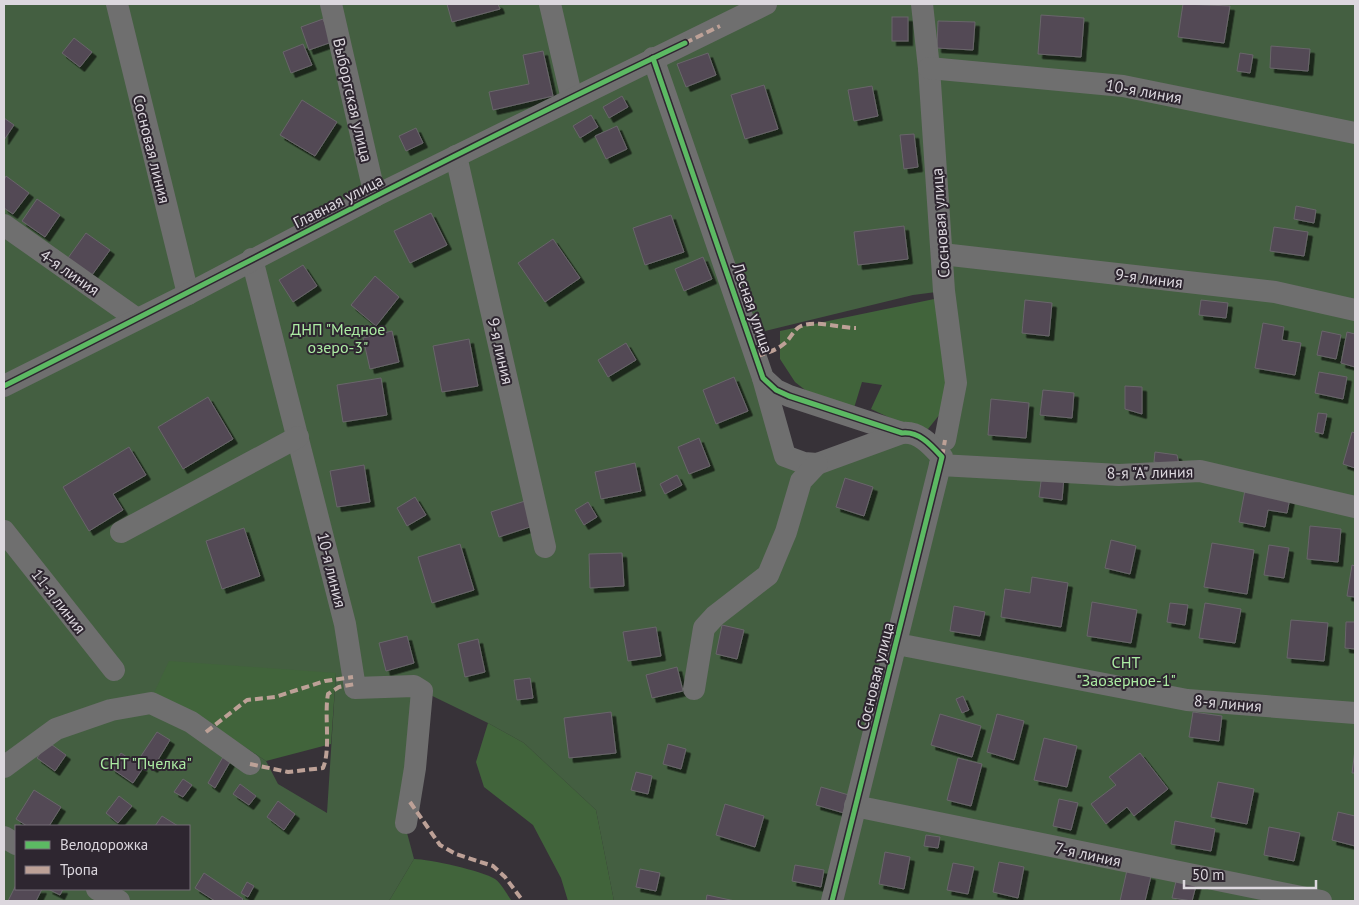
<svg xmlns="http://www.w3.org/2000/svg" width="1359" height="905" font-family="'PT Sans',sans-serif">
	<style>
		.green { fill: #445f41; fill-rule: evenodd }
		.forest { fill: #41643b }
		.building { fill: #524955; stroke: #69656a; filter: url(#shadow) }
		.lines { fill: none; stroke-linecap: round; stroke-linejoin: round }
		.minor { stroke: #6f6f6f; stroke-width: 22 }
		.quiet { stroke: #bda197; stroke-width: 4; stroke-dasharray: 8 4; stroke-linecap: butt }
		.cycleway-casing { stroke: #2e2630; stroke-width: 8 }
		.cycleway { stroke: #5cba63; stroke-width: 5 }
		.labels { text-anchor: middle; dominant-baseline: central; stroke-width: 4; stroke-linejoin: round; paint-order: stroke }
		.street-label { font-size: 16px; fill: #dcd7de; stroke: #2e2630 }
		.park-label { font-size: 16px; fill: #aceca3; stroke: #2e2630 }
	</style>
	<defs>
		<filter id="shadow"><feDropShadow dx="4.5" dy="4.5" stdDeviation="0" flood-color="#0009"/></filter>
	</defs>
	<rect width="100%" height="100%" fill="#373238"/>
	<path class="green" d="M 4,4 L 1355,4 L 1355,901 L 614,901 L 596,810 L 524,743 L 488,723 L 422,691 L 406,829 L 414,859 L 389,901 L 4,901 ZM 944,291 L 942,456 L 892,436 L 804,463 L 776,432 L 749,335 L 913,295 ZM 336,673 L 327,813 L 278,784 L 266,761 L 192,712 ZM 16,826 L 189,826 L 189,889 L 16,889 Z"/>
	<g class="forest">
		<path d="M 939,298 L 950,371 L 944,409 L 928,429 L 916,430 L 871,409 L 882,385 L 862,382 L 854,408 L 818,400 L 795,382 L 780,359 L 780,331 Z"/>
		<path d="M 169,661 L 336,673 L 331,744 L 266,761 L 192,712 L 152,697 Z"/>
		<path d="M 488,723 L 524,743 L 596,810 L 614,901 L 568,901 L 561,878 L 533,825 L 484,787 L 476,762 Z"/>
		<path d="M 414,859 C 429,859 483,871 495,879 C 502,884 507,895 512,901 L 389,901 Z"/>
	</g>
	<g class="building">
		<path d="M 447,4 L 498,4 L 500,9 L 452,22 Z"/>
		<path d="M 1183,4 L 1230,6 L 1224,43 L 1178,37 Z"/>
		<path d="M 1041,15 L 1084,18 L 1081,57 L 1038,54 Z"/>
		<rect x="892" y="17" width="16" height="24"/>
		<path d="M 323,19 L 332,42 L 309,50 L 301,27 Z"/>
		<path d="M 938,21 L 975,22 L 973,50 L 937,48 Z"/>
		<path d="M 74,38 L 92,52 L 80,67 L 62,53 Z"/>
		<path d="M 303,44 L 312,65 L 291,73 L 283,52 Z"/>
		<path d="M 1271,46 L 1310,49 L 1308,71 L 1270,68 Z"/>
		<path d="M 543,51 L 553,96 L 493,110 L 489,92 L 529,84 L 523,55 Z"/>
		<path d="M 708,53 L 716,75 L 686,87 L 677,64 Z"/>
		<path d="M 1240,53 L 1253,55 L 1250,73 L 1237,71 Z"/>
		<path d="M 764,85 L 778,129 L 745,139 L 731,95 Z"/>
		<path d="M 872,86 L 878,116 L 854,121 L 848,90 Z"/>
		<path d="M 622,96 L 628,107 L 609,118 L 603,107 Z"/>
		<path d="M 302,100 L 337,122 L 315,156 L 280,135 Z"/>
		<path d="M 591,115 L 598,127 L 580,138 L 573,126 Z"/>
		<path d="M 4,118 L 14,125 L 4,140 Z"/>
		<path d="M 617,126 L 627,149 L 606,159 L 595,136 Z"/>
		<path d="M 416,128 L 423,143 L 406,151 L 399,136 Z"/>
		<path d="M 914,134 L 918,167 L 904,169 L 900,135 Z"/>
		<path d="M 6,176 L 29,193 L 13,214 L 4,208 L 4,180 Z"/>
		<path d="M 37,199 L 60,215 L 45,237 L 22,221 Z"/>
		<path d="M 1296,206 L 1316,210 L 1314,223 L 1294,219 Z"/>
		<path d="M 431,213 L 447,245 L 410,263 L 394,231 Z"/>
		<path d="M 671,215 L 684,252 L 645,265 L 633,228 Z"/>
		<path d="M 904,226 L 908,259 L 858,265 L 854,232 Z"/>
		<path d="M 1274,227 L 1308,232 L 1304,256 L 1270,251 Z"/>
		<path d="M 86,233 L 110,250 L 92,275 L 68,258 Z"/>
		<path d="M 553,239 L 580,278 L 545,302 L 518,263 Z"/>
		<path d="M 703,257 L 712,279 L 684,291 L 675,269 Z"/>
		<path d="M 303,265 L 317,286 L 293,302 L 279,280 Z"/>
		<path d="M 375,276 L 399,297 L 376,326 L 351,305 Z"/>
		<path d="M 1025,300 L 1052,303 L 1049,336 L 1022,333 Z"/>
		<path d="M 1201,300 L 1228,303 L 1226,318 L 1199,315 Z"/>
		<path d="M 1263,323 L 1284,327 L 1282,340 L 1301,343 L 1295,375 L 1255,368 Z"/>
		<path d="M 392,331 L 399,362 L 370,369 L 363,338 Z"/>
		<path d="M 1322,331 L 1341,335 L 1336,359 L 1317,355 Z"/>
		<path d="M 1347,332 L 1355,334 L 1355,367 L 1341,363 Z"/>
		<path d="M 469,339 L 478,386 L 442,392 L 433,346 Z"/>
		<path d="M 626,343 L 636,360 L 608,377 L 598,360 Z"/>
		<path d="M 1319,372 L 1347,377 L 1343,399 L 1315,393 Z"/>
		<path d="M 734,377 L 748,411 L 716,424 L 703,390 Z"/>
		<path d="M 381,378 L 387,415 L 343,422 L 337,385 Z"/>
		<path d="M 1125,386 L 1142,387 L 1142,414 L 1125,409 Z"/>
		<path d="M 1043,390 L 1074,393 L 1072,418 L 1040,415 Z"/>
		<path d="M 208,397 L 233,439 L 183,469 L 158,427 Z"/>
		<path d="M 991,399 L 1029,403 L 1026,438 L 988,435 Z"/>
		<path d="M 1318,413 L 1327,414 L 1323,434 L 1315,432 Z"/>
		<path d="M 1352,432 L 1355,433 L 1355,468 L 1343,464 Z"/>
		<path d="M 699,438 L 710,466 L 689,474 L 678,447 Z"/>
		<path d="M 129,447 L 146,475 L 113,494 L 123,510 L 89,531 L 63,487 Z"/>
		<path d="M 1155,452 L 1177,455 L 1179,465 L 1154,462 Z"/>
		<path d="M 635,463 L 641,491 L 601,499 L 595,472 Z"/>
		<path d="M 364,465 L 370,502 L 337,507 L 330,471 Z"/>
		<path d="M 1042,474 L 1064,477 L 1062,500 L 1039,497 Z"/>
		<path d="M 677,475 L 682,485 L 665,494 L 660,484 Z"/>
		<path d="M 845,478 L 873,487 L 864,516 L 836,507 Z"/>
		<path d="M 1245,490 L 1290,498 L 1287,513 L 1268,510 L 1265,527 L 1239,522 Z"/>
		<path d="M 415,497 L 426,515 L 407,526 L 397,508 Z"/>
		<path d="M 525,501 L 533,526 L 499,537 L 491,512 Z"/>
		<path d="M 588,502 L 597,517 L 584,525 L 575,510 Z"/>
		<path d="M 1310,526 L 1341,529 L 1338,562 L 1307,559 Z"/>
		<path d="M 244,528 L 260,576 L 222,589 L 206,541 Z"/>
		<path d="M 1111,540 L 1136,546 L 1130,574 L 1105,568 Z"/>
		<path d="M 1212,543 L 1254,550 L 1247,594 L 1204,587 Z"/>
		<path d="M 460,544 L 474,590 L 432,603 L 418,557 Z"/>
		<path d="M 1269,545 L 1289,548 L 1284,578 L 1264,575 Z"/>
		<path d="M 622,553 L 624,586 L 590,588 L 589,554 Z"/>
		<path d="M 1352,565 L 1355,566 L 1355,597 L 1347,596 Z"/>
		<path d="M 1032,577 L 1068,583 L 1061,627 L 1001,617 L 1005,589 L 1030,593 Z"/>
		<path d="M 1092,602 L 1137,610 L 1131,643 L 1087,636 Z"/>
		<path d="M 1170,603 L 1188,605 L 1185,625 L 1167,622 Z"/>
		<path d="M 1205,603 L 1241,609 L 1235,643 L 1199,638 Z"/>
		<path d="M 954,606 L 985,612 L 980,636 L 950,631 Z"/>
		<path d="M 1291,620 L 1328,623 L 1324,661 L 1287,658 Z"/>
		<path d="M 1346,622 L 1355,622 L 1355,649 L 1345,648 Z"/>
		<path d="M 722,625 L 744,630 L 737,659 L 716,654 Z"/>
		<path d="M 656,627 L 661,656 L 628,661 L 623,632 Z"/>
		<path d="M 407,636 L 414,663 L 386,671 L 379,643 Z"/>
		<path d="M 478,639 L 485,672 L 465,677 L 458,644 Z"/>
		<path d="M 677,667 L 683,691 L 652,698 L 646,675 Z"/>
		<path d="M 530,678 L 533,698 L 517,700 L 514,680 Z"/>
		<path d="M 963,696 L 969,710 L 962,713 L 956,699 Z"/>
		<path d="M 611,712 L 616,753 L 569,758 L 564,718 Z"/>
		<path d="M 1193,712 L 1222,716 L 1219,741 L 1189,737 Z"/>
		<path d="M 940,714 L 981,726 L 972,757 L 931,745 Z"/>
		<path d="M 997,714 L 1024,721 L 1014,760 L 987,752 Z"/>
		<path d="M 157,732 L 170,740 L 153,768 L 139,759 Z"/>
		<path d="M 1044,738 L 1077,746 L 1067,787 L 1034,780 Z"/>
		<path d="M 48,742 L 66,755 L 55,771 L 37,758 Z"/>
		<path d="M 668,744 L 686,749 L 681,769 L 663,764 Z"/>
		<path d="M 1355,750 L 1355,773 L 1352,773 Z"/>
		<path d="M 121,753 L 143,768 L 133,783 L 111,768 Z"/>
		<path d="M 1140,753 L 1168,789 L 1134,816 L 1127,807 L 1106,824 L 1091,804 L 1116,785 L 1109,777 Z"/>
		<path d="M 223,757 L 230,762 L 215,788 L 208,783 Z"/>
		<path d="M 958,758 L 982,764 L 971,806 L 947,800 Z"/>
		<path d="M 636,772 L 652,776 L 648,794 L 631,790 Z"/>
		<path d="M 183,779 L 192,785 L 183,797 L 174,792 Z"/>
		<path d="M 1218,782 L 1254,789 L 1247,824 L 1211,817 Z"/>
		<path d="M 240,784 L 256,796 L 249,805 L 233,794 Z"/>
		<path d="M 821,787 L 849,795 L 844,813 L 816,805 Z"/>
		<path d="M 34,790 L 61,807 L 49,826 L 27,826 L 16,819 Z"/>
		<path d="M 119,796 L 132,806 L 118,823 L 106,813 Z"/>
		<path d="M 1059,799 L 1078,803 L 1071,830 L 1053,826 Z"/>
		<path d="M 278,801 L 295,814 L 284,830 L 267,817 Z"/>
		<path d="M 725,804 L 764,816 L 755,847 L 716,835 Z"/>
		<path d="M 1338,812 L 1355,816 L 1355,846 L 1332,840 Z"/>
		<path d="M 162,816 L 178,826 L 155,826 Z"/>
		<path d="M 1175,821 L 1215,829 L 1211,851 L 1171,844 Z"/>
		<path d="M 1269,827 L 1300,833 L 1294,861 L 1264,855 Z"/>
		<path d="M 926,835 L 940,837 L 938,848 L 924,846 Z"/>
		<path d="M 885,852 L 910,857 L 904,889 L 879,884 Z"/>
		<path d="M 999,862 L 1024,867 L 1018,898 L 993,892 Z"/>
		<path d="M 953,863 L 974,867 L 968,894 L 947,890 Z"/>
		<path d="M 795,865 L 824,870 L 821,887 L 792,881 Z"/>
		<path d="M 640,869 L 660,873 L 656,891 L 636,887 Z"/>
		<path d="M 1127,870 L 1151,876 L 1145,901 L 1120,901 Z"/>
		<path d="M 204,873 L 243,899 L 241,901 L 215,901 L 195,888 Z"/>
		<path d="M 1177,877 L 1197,882 L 1192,901 L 1172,898 Z"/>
		<path d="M 247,882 L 254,886 L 248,897 L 241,893 Z"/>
		<path d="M 16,885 L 16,889 L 42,889 L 36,901 L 8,901 Z"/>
		<path d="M 48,889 L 63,889 L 60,895 Z"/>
		<path d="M 707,895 L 735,901 L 706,901 Z"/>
	</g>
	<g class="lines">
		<g class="minor">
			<path d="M 117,4 L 188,294"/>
			<path d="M 331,4 L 375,196"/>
			<path d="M 550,4 L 572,99"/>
			<path d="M 922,4 L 929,68 L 944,291 L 956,383 L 945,440"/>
			<path d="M 653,58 L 763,378 L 776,390 L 789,396 L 902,433 C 919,431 931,445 942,457 L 832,901"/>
			<path d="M 929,68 L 1123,86 L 1355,133"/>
			<path d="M 456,156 L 545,547"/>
			<path d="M 4,225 L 137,319"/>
			<path d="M 942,254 L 1275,292 L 1355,310"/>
			<path d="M 252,259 L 345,624 L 355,688 L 414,686 L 422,691 L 415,768 L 406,823"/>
			<path d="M 763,378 L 785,456 L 804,463 L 817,464 L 902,433"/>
			<path d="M 4,386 L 188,294 L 375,196 L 766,4"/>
			<path d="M 940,465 L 1119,475 L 1200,471 L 1355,507"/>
			<path d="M 4,531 L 114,670"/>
			<path d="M 121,532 L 298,437"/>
			<path d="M 897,644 L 1187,700 L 1355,713"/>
			<path d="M 694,689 L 704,628 L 715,616 L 768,575 L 786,532 L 801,481 L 817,464"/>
			<path d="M 4,767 L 56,729 L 111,710 L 151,703 L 191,722 L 250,764"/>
			<path d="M 855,806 L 1321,901"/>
			<path d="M 4,837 L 16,844"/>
			<path d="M 97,889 L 119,901"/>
		</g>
		<g class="quiet">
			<path d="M 685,43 L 720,26"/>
			<path d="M 757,356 C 767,353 777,350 785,343 C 791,338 794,329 801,326 C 816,320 840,328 856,328"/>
			<path d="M 942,457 L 945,440"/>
			<path d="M 206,732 L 247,700 L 275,697 L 325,681 L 353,677"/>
			<path d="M 250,764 L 288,772 L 323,768 C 331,749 324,715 328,694 L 339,687 L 355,684"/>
			<path d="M 410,802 L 440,845 L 456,854 L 493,866 L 505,877 L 523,901"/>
		</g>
		<g class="cycleway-casing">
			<g id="cycleway">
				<path d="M 653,58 L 763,378 L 776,390 L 789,396 L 902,433 C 919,431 931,445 942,457 L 832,901"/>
				<path d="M 4,386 C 231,272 455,152 685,43"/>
			</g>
		</g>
		<use href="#cycleway" class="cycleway"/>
	</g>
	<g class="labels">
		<g class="street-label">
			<text transform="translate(1144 91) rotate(10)">10-я линия</text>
			<text transform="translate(353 100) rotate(77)">Выборгская улица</text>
			<text transform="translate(152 149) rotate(76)">Сосновая линия</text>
			<text transform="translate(338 201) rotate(-27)">Главная улица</text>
			<text transform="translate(940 223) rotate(-94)">Сосновая улица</text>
			<text transform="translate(70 272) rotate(35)">4-я линия</text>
			<text transform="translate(1149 278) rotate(7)">9-я линия</text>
			<text transform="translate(753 308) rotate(71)">Лесная улица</text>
			<text transform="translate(501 351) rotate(77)">9-я линия</text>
			<text transform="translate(1150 472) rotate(-1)">8-я "А" линия</text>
			<text transform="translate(332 570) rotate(76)">10-я линия</text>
			<text transform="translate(59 601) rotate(52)">11-я линия</text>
			<text transform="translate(875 676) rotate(-76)">Сосновая улица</text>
			<text transform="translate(1228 703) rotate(5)">8-я линия</text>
			<text transform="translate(1088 854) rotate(12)">7-я линия</text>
		</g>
		<g class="park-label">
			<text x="338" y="329">ДНП "Медное<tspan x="338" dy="18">озеро-3"</tspan></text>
			<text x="1126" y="662">СНТ<tspan x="1126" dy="18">"Заозерное-1"</tspan></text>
			<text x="146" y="763">СНТ "Пчелка"</text>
		</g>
	</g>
	<rect width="1359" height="905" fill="none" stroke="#dcd7de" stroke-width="10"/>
	<rect x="15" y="825" width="175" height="65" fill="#2e2630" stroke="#746d76"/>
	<rect x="25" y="841" width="25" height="8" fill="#5cba63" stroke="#746d76"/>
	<text x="60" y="850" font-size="15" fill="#dcd7de">Велодорожка</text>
	<rect x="25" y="866" width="25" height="8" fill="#bda197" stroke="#746d76"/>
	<text x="60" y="875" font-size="15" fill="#dcd7de">Тропа</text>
	<path d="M1184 880v8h132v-8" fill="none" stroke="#dcd7de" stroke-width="2.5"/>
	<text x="1192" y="880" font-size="15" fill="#dcd7de" stroke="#2e2630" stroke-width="4" paint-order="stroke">50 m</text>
</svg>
